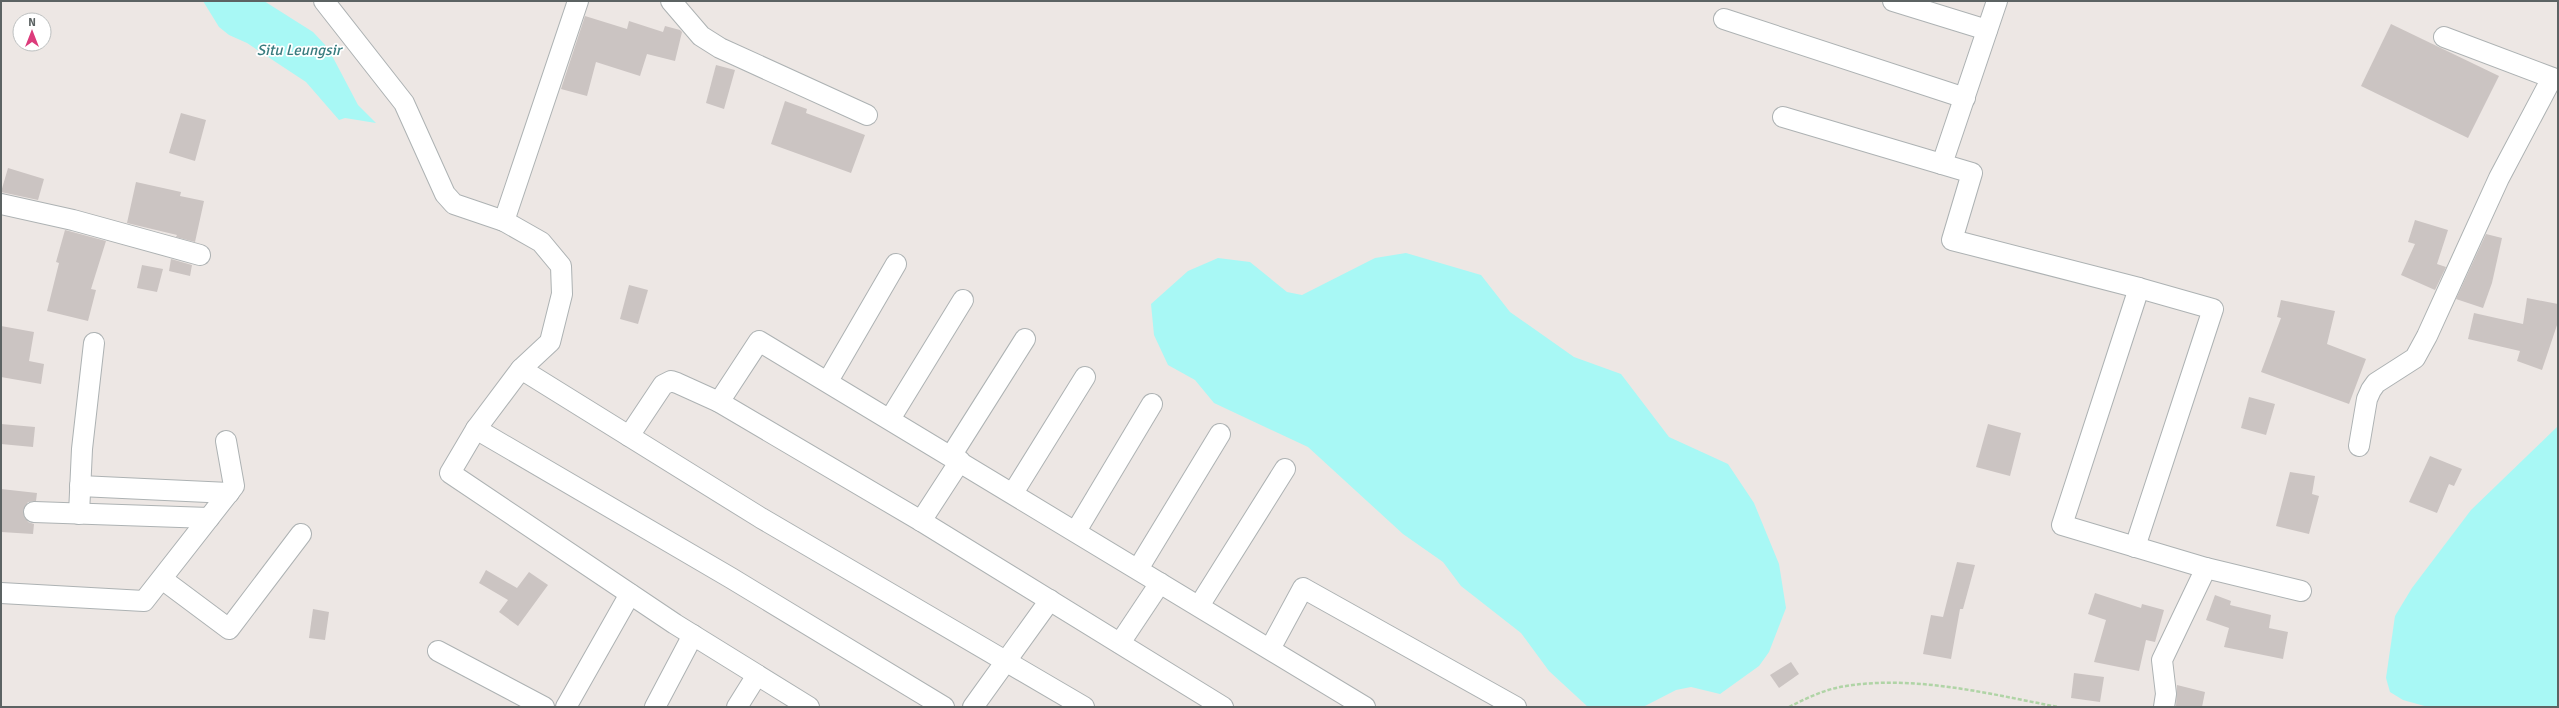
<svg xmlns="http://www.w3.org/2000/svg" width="2559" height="708" font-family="Signika,sans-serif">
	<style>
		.water { fill: #a8f8f5 }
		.building { fill: #cbc4c2 }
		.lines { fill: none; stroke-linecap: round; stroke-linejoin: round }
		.street-casing { stroke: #adb2b3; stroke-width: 22 }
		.path { stroke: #b0d4a6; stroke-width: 2.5; stroke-dasharray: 4 2; stroke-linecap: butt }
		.street { stroke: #fff; stroke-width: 20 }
		.labels { text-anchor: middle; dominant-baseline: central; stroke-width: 3.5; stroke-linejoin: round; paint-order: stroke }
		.water-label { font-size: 15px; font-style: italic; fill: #387c7f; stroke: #fff }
	</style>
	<rect width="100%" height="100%" fill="#ede7e4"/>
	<g class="water">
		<path d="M 203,1 L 264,1 L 313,32 L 328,48 L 358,105 L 376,123 L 345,118 L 339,120 L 306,82 L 247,43 L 229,35 L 219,27 Z"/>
		<path d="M 1406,253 L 1481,275 L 1510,312 L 1574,357 L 1621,374 L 1669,437 L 1728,464 L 1754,503 L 1779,564 L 1786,608 L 1769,652 L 1759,666 L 1720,694 L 1691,687 L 1676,690 L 1643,707 L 1588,707 L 1549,671 L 1521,633 L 1461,586 L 1443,562 L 1403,534 L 1308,447 L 1214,403 L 1195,380 L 1168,365 L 1154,335 L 1151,304 L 1188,271 L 1218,258 L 1250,262 L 1287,292 L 1302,295 L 1375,258 Z"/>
		<path d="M 2558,426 L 2558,707 L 2428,707 L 2403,700 L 2390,692 L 2386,678 L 2395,616 L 2412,588 L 2471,510 Z"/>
	</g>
	<g class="building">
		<path d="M 585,16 L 627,29 L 629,21 L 663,32 L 665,26 L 680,30 L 682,32 L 675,61 L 647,54 L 640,76 L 596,62 L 587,96 L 561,89 Z"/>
		<path d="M 2391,24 L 2499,76 L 2468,138 L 2361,86 Z"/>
		<path d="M 716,65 L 735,70 L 724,109 L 706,103 Z"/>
		<path d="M 785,101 L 807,109 L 806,113 L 865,135 L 851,173 L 771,144 Z"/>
		<path d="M 181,113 L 206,120 L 195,161 L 169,153 Z"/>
		<path d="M 8,168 L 44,179 L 38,200 L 1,192 Z"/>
		<path d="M 136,182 L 181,192 L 180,196 L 204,201 L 195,242 L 176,237 L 177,235 L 127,223 Z"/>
		<path d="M 2415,220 L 2448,230 L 2437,264 L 2446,267 L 2435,290 L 2401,275 L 2415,244 L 2408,242 Z"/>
		<path d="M 65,230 L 106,241 L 91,289 L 96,290 L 88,321 L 47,311 L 59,263 L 56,262 Z"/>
		<path d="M 2486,234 L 2502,238 L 2492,283 L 2483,308 L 2456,299 Z"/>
		<path d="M 171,259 L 192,265 L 190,276 L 169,271 Z"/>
		<path d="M 142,265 L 163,269 L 157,292 L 137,288 Z"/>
		<path d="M 629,285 L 648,290 L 638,324 L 620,319 Z"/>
		<path d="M 2527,298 L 2558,304 L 2558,322 L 2542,370 L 2517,361 L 2520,351 L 2468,339 L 2474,313 L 2523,324 Z"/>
		<path d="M 2281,300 L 2335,311 L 2327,344 L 2366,359 L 2349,404 L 2261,372 L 2281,318 L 2277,317 Z"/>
		<path d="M 1,326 L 34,332 L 29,361 L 44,364 L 41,384 L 1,377 Z"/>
		<path d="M 2249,397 L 2275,404 L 2266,435 L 2241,428 Z"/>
		<path d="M 1,424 L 35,427 L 33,447 L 1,444 Z"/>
		<path d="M 1988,424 L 2021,433 L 2010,476 L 1976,467 Z"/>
		<path d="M 2430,456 L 2462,469 L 2454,486 L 2449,484 L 2437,513 L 2409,502 Z"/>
		<path d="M 2290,472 L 2315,476 L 2312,494 L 2319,496 L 2309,534 L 2276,526 Z"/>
		<path d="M 1,489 L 37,493 L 36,501 L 28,502 L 23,511 L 28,522 L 34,524 L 33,534 L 1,532 Z"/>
		<path d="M 1957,562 L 1975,565 L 1963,609 L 1960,609 L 1951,659 L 1923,654 L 1931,615 L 1943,617 Z"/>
		<path d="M 486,570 L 517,588 L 529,572 L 548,585 L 518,626 L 499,612 L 508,600 L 479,583 Z"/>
		<path d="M 2095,593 L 2141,608 L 2142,604 L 2164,610 L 2155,642 L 2146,640 L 2139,671 L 2094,662 L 2106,620 L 2088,614 Z"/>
		<path d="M 2215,595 L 2231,601 L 2230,605 L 2271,615 L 2269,628 L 2288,632 L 2283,659 L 2224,647 L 2229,628 L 2206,620 Z"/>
		<path d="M 313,609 L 329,612 L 325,640 L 309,638 Z"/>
		<path d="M 1791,662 L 1799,674 L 1779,688 L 1770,675 Z"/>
		<path d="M 2074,673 L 2104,677 L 2100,702 L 2071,698 Z"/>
		<path d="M 2177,685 L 2205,692 L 2202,707 L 2176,707 Z"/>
	</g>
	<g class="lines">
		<g class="street-casing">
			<g id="street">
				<path d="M 324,1 L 404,103 L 445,194 L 454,204 L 504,221 L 541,242 L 561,266 L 562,294 L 550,342 L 521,369"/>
				<path d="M 671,1 L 701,36 L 720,48 L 867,115"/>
				<path d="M 1893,1 L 1987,30"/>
				<path d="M 1724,19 L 1965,98"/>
				<path d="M 2444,37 L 2558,80"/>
				<path d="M 1783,117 L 1972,173 L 1952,240 L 2139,288 L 2213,309 L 2135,547"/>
				<path d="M 1942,164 L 1997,1"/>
				<path d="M 1,204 L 73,220 L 200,255"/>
				<path d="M 504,221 L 578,1"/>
				<path d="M 2139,288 L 2062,525 L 2206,568"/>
				<path d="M 828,381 L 896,264"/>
				<path d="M 719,402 L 759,341 L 1365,707"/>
				<path d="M 890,419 L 963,300"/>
				<path d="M 476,429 L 731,578 L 944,707"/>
				<path d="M 629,436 L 663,385 L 671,381 L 677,383 L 719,402 L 921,521 L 1223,707"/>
				<path d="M 2359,446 L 2367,399 L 2371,390 L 2376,383 L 2415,358 L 2427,336 L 2499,178 L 2552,78"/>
				<path d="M 951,456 L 1025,339"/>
				<path d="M 80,486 L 229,493"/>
				<path d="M 1013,493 L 1085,377"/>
				<path d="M 34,512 L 209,518"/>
				<path d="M 79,514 L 82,449 L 94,343"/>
				<path d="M 921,521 L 960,461"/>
				<path d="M 1076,531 L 1152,404"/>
				<path d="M 1138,569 L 1220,434"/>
				<path d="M 162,579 L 229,629 L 301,534"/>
				<path d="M 1,593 L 144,601 L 234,486 L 226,441"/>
				<path d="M 1199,606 L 1285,469"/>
				<path d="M 1120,643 L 1160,583"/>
				<path d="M 1270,649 L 1303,588 L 1516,707"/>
				<path d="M 438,651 L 544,707"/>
				<path d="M 566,707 L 630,594"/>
				<path d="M 655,707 L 693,635"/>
				<path d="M 737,707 L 757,675"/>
				<path d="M 809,707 L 675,624 L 450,473 L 476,429 L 521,369 L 761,518 L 1084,707"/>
				<path d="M 973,707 L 1050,600"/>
				<path d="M 2164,707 L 2166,694 L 2162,660 L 2206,568 L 2301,591"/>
			</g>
		</g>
		<path class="path" d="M 1789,707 C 1807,698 1825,689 1846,686 C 1916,675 1990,694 2058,707"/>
		<use href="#street" class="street"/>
	</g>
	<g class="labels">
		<g class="water-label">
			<text x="299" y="50">Situ Leungsir</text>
		</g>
	</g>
	<rect width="2559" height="708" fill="none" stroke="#5c6363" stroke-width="4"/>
	<g transform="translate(32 32)"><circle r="19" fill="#ffffff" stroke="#bec1c1"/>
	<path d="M0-3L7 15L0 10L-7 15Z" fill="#dc3b7b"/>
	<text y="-6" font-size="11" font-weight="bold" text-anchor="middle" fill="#5c6363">N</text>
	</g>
</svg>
